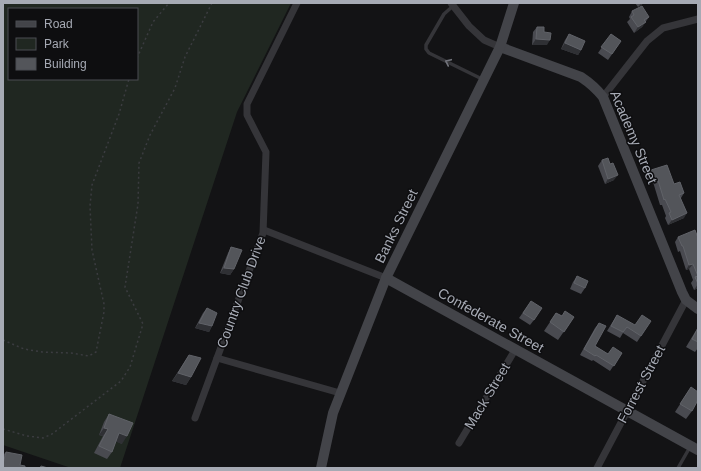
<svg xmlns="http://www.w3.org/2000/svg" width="701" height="471" font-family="Helvetica,sans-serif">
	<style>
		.green { fill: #202721; fill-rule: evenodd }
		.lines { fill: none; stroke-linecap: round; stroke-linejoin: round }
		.path { stroke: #3b3c40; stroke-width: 1.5; stroke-dasharray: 2 3; stroke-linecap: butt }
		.lane { stroke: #353539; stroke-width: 3.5 }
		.street { stroke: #353539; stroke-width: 7 }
		.secondary { stroke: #434449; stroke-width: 10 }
		.wall { fill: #494a50 }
		.shaded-wall { fill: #2f3034 }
		.building { fill: #53555a; stroke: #606268 }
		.oneway { stroke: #73757d }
		.labels { text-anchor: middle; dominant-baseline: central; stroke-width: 3; stroke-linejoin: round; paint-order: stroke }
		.street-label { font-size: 14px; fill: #a6aab4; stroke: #0e0e10 }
	</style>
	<rect width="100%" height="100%" fill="#131315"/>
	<path class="green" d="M 3,3 L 291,3 L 237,112 L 120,468 L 71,468 L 3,445 ZM 9,9 L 137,9 L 137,79 L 9,79 Z"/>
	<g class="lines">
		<g class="path">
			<path d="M 137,58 L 153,22 L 169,3"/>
			<path d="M 3,340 L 24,349 L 42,352 L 71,353 L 89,356 L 96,352 L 104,312 L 104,304 L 92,250 L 90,206 L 92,185 L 119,114 L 129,79"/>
			<path d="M 3,429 L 27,436 L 43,438 L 52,434 L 121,381 L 130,367 L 143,324 L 125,287 L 138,204 L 139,163 L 150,135 L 175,88 L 185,57 L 212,3"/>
		</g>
		<g class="lane">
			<path d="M 453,6 L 444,14 L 426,45 L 426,49 L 429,53 L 482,79"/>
			<path d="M 678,468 L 690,447"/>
		</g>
		<g class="street">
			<path d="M 451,3 L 469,26 L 484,40 L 500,47"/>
			<path d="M 603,97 L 647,41 L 663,28 L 698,19"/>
			<path d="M 264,230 L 386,278"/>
			<path d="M 217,358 L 340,393"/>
			<path d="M 195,418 L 263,233 L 266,152 L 247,115 L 247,104 L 297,3"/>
			<path d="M 459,443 L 515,350"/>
			<path d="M 597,468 L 686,300"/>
		</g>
		<g class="secondary">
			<path d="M 500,47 L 581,77 C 590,83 596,88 603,97 L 682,292 L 686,300 L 698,309"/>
			<path d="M 386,278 L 698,450"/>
			<path d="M 321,468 L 333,413 L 386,278 L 500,47 L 514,3"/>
		</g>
	</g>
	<g class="wall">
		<path d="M 635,3 L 644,3 L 638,7 Z"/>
		<path d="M 632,11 L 649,17 L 642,27 L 634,33 L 627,22 L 630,19 L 629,17 Z"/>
		<path d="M 537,27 L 544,32 L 547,45 L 532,45 L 533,32 Z"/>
		<path d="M 569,34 L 581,50 L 578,55 L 561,49 L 565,40 Z"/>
		<path d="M 611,34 L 621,41 L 608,60 L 598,53 Z"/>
		<path d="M 602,160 L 614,180 L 605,184 L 598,166 Z"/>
		<path d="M 651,170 L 674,184 L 684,193 L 681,198 L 684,218 L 668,225 L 665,218 L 666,216 L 662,205 L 660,205 L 653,182 L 650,183 L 648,176 Z"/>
		<path d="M 678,237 L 698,238 L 698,288 L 694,290 L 691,283 L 693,280 L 689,269 L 686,270 L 680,251 L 678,252 L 675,242 Z"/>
		<path d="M 231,247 L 234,269 L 230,275 L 220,273 L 228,253 Z"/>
		<path d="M 577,276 L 585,288 L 581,294 L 570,289 L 573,282 Z"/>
		<path d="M 531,301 L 534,320 L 530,325 L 519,318 Z"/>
		<path d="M 207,308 L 212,326 L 209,332 L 195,328 L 203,313 Z"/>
		<path d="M 556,313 L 562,316 L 574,317 L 558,340 L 544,331 Z"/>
		<path d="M 617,315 L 641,336 L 637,342 L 623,333 L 620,338 L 607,331 Z"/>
		<path d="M 599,323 L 595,346 L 608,354 L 622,353 L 610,371 L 593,360 L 592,361 L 580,355 L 595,328 Z"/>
		<path d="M 698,327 L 698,348 L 695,352 L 686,347 Z"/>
		<path d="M 189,355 L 191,377 L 186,385 L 172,381 Z"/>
		<path d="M 691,387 L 692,411 L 686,419 L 675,412 Z"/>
		<path d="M 109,414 L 122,444 L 116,441 L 112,452 L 107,459 L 94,453 L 103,436 L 99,435 L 104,422 Z"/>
		<path d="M 6,452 L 3,468 L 3,455 Z"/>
	</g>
	<g class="shaded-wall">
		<path d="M 641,3 L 644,3 L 638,7 Z"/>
		<path d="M 646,22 L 642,27 L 634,33 L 638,27 Z"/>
		<path d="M 536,39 L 550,40 L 547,45 L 532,45 Z"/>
		<path d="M 565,43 L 581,50 L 578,55 L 561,49 Z"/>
		<path d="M 618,175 L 614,180 L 605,184 L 608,179 Z"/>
		<path d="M 657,177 L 653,182 L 650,183 L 654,178 Z"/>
		<path d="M 687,213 L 684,218 L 668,225 L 672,220 Z"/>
		<path d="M 693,264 L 689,269 L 686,270 L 689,265 Z"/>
		<path d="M 224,268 L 234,269 L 230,275 L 220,273 Z"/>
		<path d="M 698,284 L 698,288 L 694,290 Z"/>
		<path d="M 199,323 L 212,326 L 209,332 L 195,328 Z"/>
		<path d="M 178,373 L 191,377 L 186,385 L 172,381 Z"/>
		<path d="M 104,428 L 108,429 L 103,436 L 99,435 Z"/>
		<path d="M 119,433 L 127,436 L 122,444 L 114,441 Z"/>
	</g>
	<g class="building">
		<path d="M 642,6 L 649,17 L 644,20 L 646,22 L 638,27 L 631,17 L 634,15 L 632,11 Z"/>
		<path d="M 537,27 L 544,27 L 544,32 L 551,33 L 550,40 L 536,39 Z"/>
		<path d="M 569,34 L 585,41 L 581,50 L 565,43 Z"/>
		<path d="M 611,34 L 621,41 L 612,54 L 601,47 Z"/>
		<path d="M 608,158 L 610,164 L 613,163 L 618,175 L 608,179 L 602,160 Z"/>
		<path d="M 667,165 L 674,184 L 680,182 L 684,193 L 679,195 L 687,213 L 672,220 L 669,213 L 671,212 L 665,199 L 664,200 L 657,177 L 654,178 L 651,170 Z"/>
		<path d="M 695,230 L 698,238 L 698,276 L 693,264 L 689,265 L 683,246 L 682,246 L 678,237 Z"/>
		<path d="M 231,247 L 242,250 L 234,269 L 224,268 Z"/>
		<path d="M 577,276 L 588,281 L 585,288 L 574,283 Z"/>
		<path d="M 698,276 L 698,284 L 695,277 Z"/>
		<path d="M 531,301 L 542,308 L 534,320 L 523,313 Z"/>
		<path d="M 207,308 L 217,313 L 212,326 L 199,323 Z"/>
		<path d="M 565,311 L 574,317 L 564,332 L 550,322 L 556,313 L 562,316 Z"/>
		<path d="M 617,315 L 635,325 L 642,315 L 651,321 L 641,336 L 627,327 L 623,332 L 611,326 Z"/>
		<path d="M 599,323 L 606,326 L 595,346 L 608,354 L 613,347 L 622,353 L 614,366 L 596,355 L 595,356 L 584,349 Z"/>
		<path d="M 698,328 L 698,342 L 692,339 Z"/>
		<path d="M 189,355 L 201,358 L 191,377 L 178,373 Z"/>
		<path d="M 691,387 L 698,392 L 698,400 L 692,411 L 680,404 Z"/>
		<path d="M 109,414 L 133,423 L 127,436 L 119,433 L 112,452 L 99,446 L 108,429 L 104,428 Z"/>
		<path d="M 6,452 L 22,455 L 20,465 L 25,466 L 25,468 L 3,468 L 3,464 Z"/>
		<path d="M 41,466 L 48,468 L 40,468 Z"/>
	</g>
	<defs><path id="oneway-chevron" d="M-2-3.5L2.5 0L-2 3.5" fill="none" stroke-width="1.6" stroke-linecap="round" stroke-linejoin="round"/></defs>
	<use class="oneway" href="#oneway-chevron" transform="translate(448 62) rotate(-155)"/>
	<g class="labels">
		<g class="street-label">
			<text transform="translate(634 137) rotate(67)">Academy Street</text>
			<text transform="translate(396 226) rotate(-64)">Banks Street</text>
			<text transform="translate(241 292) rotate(-70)">Country Club Drive</text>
			<text transform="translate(491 320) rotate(29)">Confederate Street</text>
			<text transform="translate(641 384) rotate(-62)">Forrest Street</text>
			<text transform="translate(487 396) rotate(-59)">Mack Street</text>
		</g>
	</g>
	<rect width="701" height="471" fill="none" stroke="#a6aab4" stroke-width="8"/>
	<rect x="8" y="8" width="130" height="72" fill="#0e0e10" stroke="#4b4c52"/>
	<rect x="16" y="21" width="20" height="6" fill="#434449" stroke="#4b4c52"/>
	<text x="44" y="28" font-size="12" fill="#a6aab4">Road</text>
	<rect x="16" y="38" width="20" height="12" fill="#202721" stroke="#4b4c52"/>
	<text x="44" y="48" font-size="12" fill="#a6aab4">Park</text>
	<rect x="16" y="58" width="20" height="12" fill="#53555a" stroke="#4b4c52"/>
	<text x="44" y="68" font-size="12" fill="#a6aab4">Building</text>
</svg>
